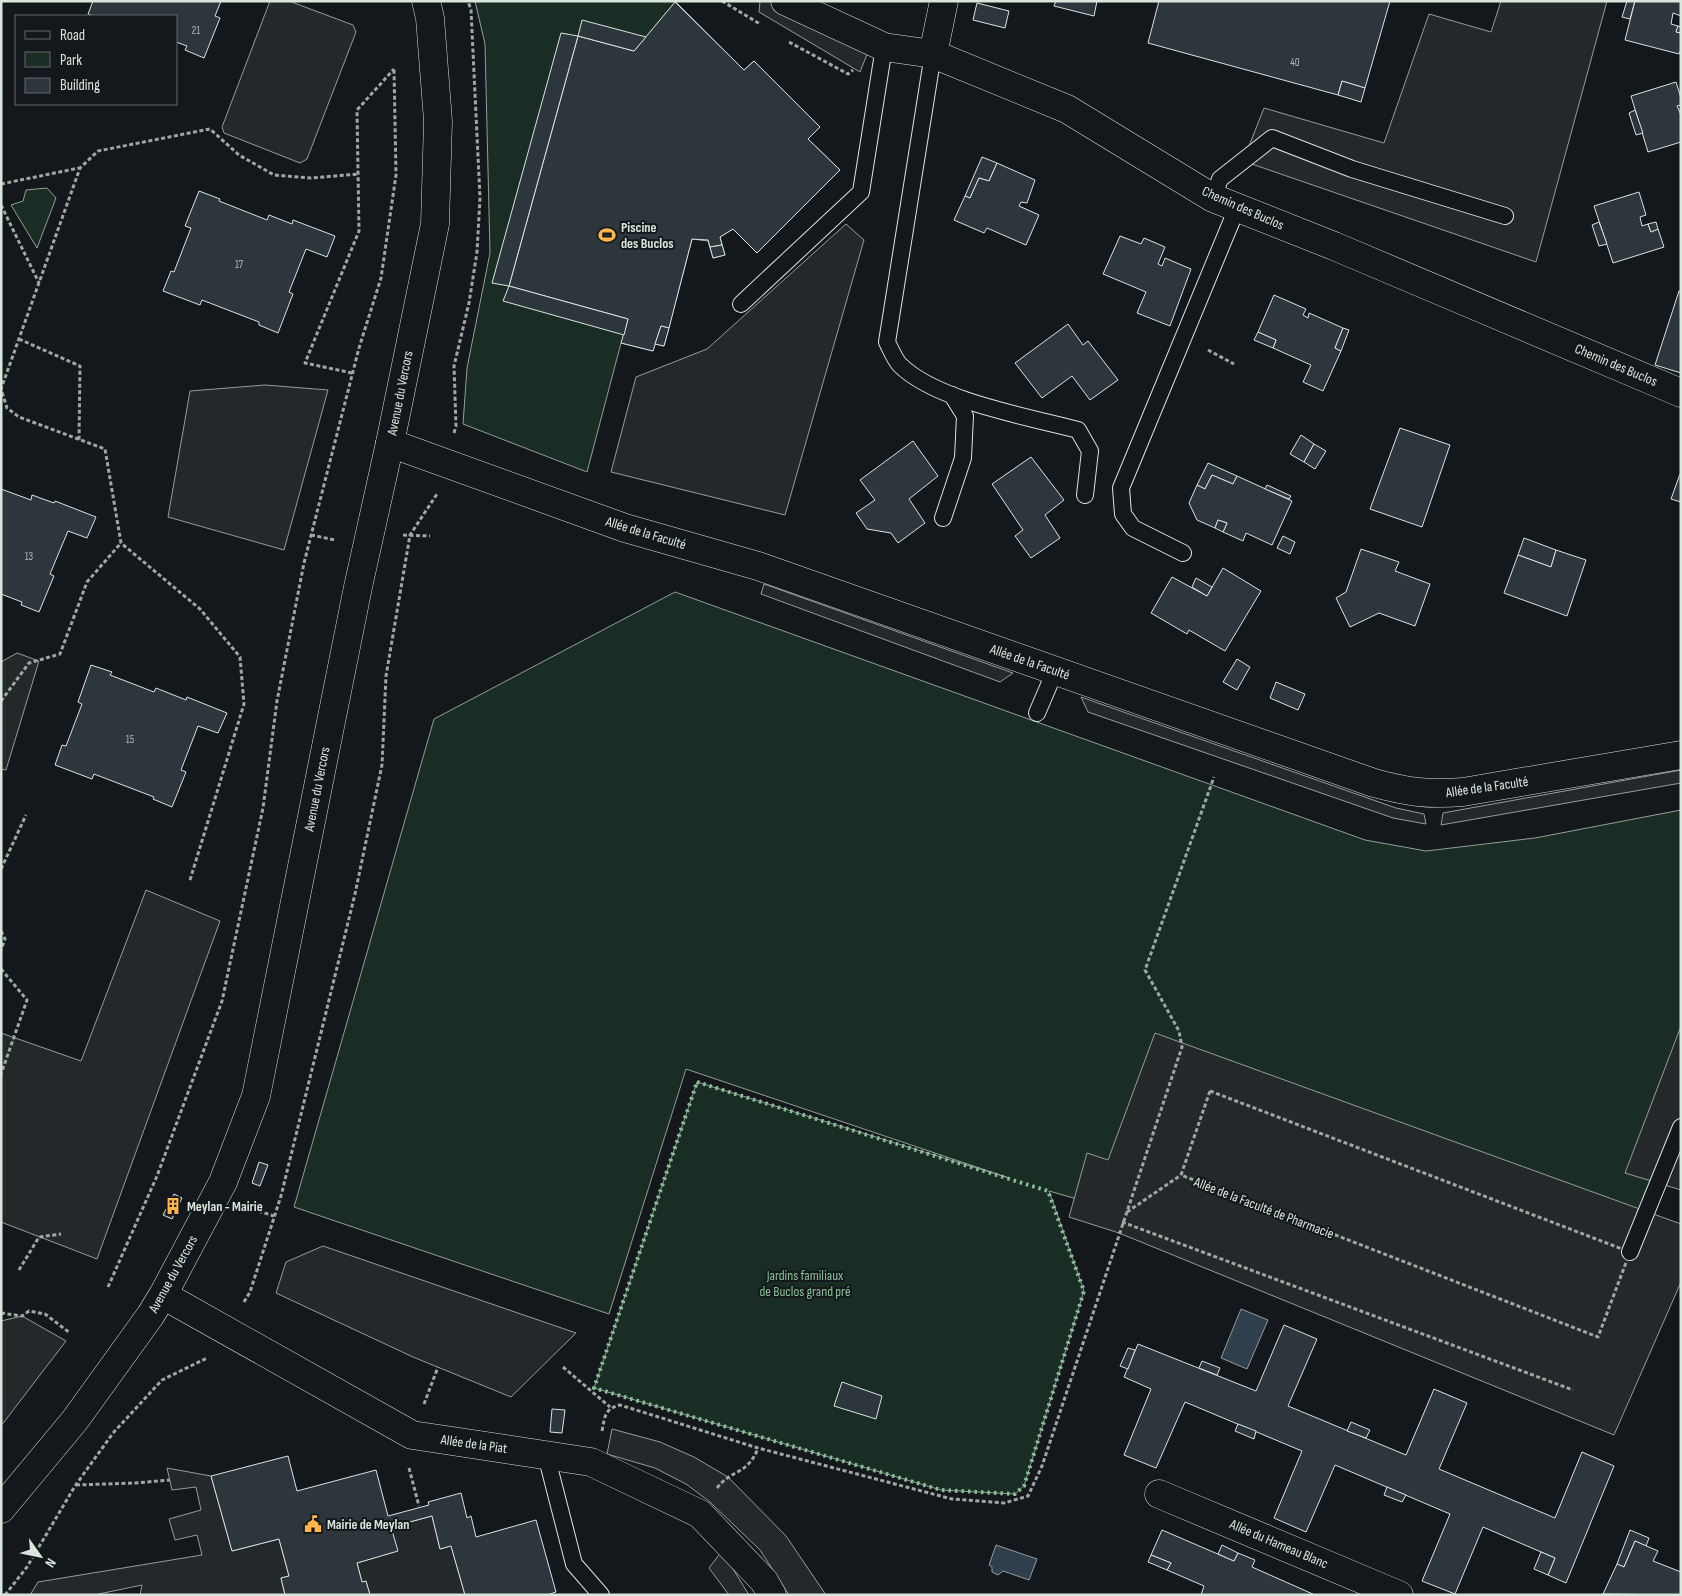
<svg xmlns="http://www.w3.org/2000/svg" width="1682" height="1596" font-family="'Sofia Sans Condensed',sans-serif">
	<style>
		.green { fill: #1a2d24; stroke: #939e99 }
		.parking { fill: #24282b; stroke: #939e99 }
		.water { fill: #2f3f4d; stroke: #939e99 }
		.building { fill: #2c363c; stroke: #d8e6dc }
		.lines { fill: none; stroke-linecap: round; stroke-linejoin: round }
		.service-casing { stroke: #d8e6dc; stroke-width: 18 }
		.minor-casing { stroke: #d8e6dc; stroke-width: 29 }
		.tertiary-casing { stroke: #d8e6dc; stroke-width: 29 }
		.path { stroke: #9da8a2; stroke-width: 3; stroke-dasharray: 4 2.5; stroke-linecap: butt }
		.service { stroke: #14181c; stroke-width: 16 }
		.minor { stroke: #14181c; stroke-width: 28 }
		.tertiary { stroke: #14181c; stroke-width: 28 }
		.hedge { stroke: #8ac095; stroke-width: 4; stroke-dasharray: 2.5 4; stroke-linecap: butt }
		.labels { text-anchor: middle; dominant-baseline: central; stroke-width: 4; stroke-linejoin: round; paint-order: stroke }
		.number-label { font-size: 11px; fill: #adbab4 }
		.street-label { font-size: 14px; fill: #d8e6dc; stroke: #14181c }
		.poi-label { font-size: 14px; font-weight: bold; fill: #d8e6dc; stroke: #14181c; text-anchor: start }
		.park-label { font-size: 14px; fill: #8ac095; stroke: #14181c }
	</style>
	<rect width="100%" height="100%" fill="#14181c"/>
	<g class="green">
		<path d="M 475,1 L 675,1 L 744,70 L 754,61 L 820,127 L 808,139 L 840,170 L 757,253 L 733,229 L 720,237 L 725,255 L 713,258 L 708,241 L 692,239 L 664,346 L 655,344 L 653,351 L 621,343 L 587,472 L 463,424 L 467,368 L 490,253 L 485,44 Z"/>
		<path d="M 47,188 L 56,198 L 37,248 L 11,205 L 23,201 L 26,190 Z"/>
		<path d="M 675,592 L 1365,840 L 1426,851 L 1535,838 L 1681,810 L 1681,1084 L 1630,1252 L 1126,1213 L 1049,1191 L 1084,1291 L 1024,1486 L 1015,1494 L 941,1490 L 594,1388 L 697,1082 L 1009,1178 L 686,1069 L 609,1314 L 294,1207 L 434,719 Z"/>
	</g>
	<g class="parking">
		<path d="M 270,1 L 289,1 L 353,25 L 356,32 L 307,159 L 300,163 L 224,133 L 222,127 Z"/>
		<path d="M 760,1 L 773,1 L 868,52 L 860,72 L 759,12 Z"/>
		<path d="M 1501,1 L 1607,1 L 1536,262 L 1243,161 L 1264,108 L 1384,143 L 1429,14 L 1491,32 Z"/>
		<path d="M 846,224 L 864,240 L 785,515 L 611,472 L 636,377 L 707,349 Z"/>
		<path d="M 265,385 L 328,390 L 284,550 L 168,517 L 190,391 Z"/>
		<path d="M 764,584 L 1013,673 L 1000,682 L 761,594 Z"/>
		<path d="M 17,653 L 39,661 L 6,770 L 1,769 L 1,662 Z"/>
		<path d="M 1081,697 L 1396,808 L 1424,814 L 1426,824 L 1393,818 L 1088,712 Z"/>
		<path d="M 1681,770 L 1681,783 L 1441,825 L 1443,813 Z"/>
		<path d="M 146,890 L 220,921 L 97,1259 L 1,1222 L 1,1033 L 81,1061 Z"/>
		<path d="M 1681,1026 L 1681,1190 L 1625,1173 Z"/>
		<path d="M 1155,1033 L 1681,1224 L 1681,1282 L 1614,1435 L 1119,1233 L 1069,1217 L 1087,1153 L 1108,1160 Z"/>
		<path d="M 323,1246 L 576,1333 L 511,1397 L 413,1357 L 276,1293 L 286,1262 Z"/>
		<path d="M 22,1316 L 66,1341 L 1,1426 L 1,1321 Z"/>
		<path d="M 612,1429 L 660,1442 L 694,1457 L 728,1477 L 786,1536 L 826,1595 L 789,1595 L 760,1550 L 710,1502 L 686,1484 L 655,1468 L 607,1454 Z"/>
		<path d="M 167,1468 L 211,1476 L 232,1551 L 279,1539 L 289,1576 L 281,1578 L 285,1595 L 140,1595 L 142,1585 L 94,1595 L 30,1595 L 38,1582 L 202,1555 L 197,1535 L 175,1540 L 169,1519 L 201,1510 L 196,1487 L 172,1490 Z"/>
		<path d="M 432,1516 L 440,1549 L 451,1546 L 465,1595 L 370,1595 L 366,1581 L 362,1582 L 357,1563 L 397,1551 L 391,1527 Z"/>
		<path d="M 722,1551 L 749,1595 L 729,1595 L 709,1568 Z"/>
	</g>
	<g class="water">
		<path d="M 1241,1309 L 1268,1320 L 1247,1369 L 1221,1358 Z"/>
		<path d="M 996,1545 L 1037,1559 L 1029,1580 L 1003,1571 L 998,1575 L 992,1572 L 992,1567 L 989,1565 Z"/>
	</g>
	<g class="building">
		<path d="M 93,1 L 221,1 L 215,16 L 220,18 L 204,58 L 185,50 L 187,46 L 176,42 L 176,16 L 93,16 L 88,14 Z"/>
		<path d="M 1056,1 L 1097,1 L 1094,16 L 1054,6 Z"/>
		<path d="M 1159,1 L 1390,1 L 1365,88 L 1342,81 L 1338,95 L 1148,43 Z"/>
		<path d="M 1627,1 L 1635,1 L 1630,19 L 1622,17 Z"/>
		<path d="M 1635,1 L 1681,1 L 1681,16 L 1673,13 L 1671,24 L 1678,26 L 1676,32 L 1681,33 L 1681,49 L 1679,54 L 1625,40 Z"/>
		<path d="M 675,2 L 744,70 L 754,61 L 820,127 L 808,139 L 840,170 L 757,253 L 733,229 L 720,237 L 722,245 L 710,247 L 708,240 L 692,239 L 669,328 L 661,326 L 653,351 L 621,343 L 628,319 L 509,286 L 578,36 L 634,51 Z"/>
		<path d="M 977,3 L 1009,11 L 1005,28 L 973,20 Z"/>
		<path d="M 582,20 L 646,37 L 634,51 L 578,36 Z"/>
		<path d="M 1678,26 L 1681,27 L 1681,33 L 1676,32 Z"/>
		<path d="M 561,33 L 578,36 L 509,286 L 492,283 Z"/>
		<path d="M 1342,81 L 1365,88 L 1361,102 L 1338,95 Z"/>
		<path d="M 1676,82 L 1681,98 L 1681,105 L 1677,106 L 1681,115 L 1681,142 L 1648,152 L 1631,96 Z"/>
		<path d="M 1635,110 L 1643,133 L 1636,135 L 1629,113 Z"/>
		<path d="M 982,157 L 997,163 L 989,181 L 979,178 L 970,198 L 965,196 Z"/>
		<path d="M 997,163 L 1035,180 L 1027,203 L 1021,202 L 1019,206 L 1039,215 L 1026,245 L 987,228 L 984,233 L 954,220 L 965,196 L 970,198 L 979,178 L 989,181 Z"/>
		<path d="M 199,191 L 220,199 L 219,201 L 267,220 L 269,215 L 292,224 L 293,220 L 335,236 L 327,257 L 306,249 L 289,292 L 293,294 L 278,333 L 259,325 L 259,322 L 202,300 L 200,305 L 163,291 L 171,271 L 174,272 L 191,228 L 185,226 Z"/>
		<path d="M 1639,192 L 1646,215 L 1640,217 L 1642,226 L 1648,224 L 1651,232 L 1658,229 L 1664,247 L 1613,263 L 1594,206 Z"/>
		<path d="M 1599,222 L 1607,244 L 1599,246 L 1592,225 Z"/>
		<path d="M 1656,222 L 1658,229 L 1651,232 L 1648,224 Z"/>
		<path d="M 1120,236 L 1141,244 L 1144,238 L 1165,247 L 1158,264 L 1162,266 L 1165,258 L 1191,269 L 1170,326 L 1137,313 L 1146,292 L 1103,274 Z"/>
		<path d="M 722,245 L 725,255 L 713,258 L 710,247 Z"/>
		<path d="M 509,286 L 628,319 L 624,335 L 503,301 Z"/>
		<path d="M 1679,291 L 1681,292 L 1681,373 L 1655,365 Z"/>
		<path d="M 1274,295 L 1306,309 L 1303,315 L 1308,318 L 1309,313 L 1343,328 L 1335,348 L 1341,351 L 1323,391 L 1303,382 L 1311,365 L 1273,348 L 1276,340 L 1258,332 Z"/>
		<path d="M 1068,324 L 1083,345 L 1088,341 L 1118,380 L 1090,400 L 1072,376 L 1042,398 L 1015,363 Z"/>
		<path d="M 661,326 L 669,328 L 664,346 L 655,344 Z"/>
		<path d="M 1343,328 L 1349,330 L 1341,351 L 1335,348 Z"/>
		<path d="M 1258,332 L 1276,340 L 1273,348 L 1254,340 Z"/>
		<path d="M 1400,428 L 1450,445 L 1422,527 L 1370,509 Z"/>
		<path d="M 1301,435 L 1314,444 L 1304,462 L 1290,454 Z"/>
		<path d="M 913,441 L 938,476 L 909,499 L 925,523 L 898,543 L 891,533 L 867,529 L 856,513 L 875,500 L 860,480 Z"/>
		<path d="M 1314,444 L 1326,451 L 1315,469 L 1304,462 Z"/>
		<path d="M 1031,457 L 1064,500 L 1045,515 L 1060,538 L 1031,558 L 1015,536 L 1023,530 L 992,484 Z"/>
		<path d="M 1208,463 L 1237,476 L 1233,484 L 1212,475 L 1205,489 L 1197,485 Z"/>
		<path d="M 1680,474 L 1681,474 L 1681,502 L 1671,499 Z"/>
		<path d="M 1212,475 L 1233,484 L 1237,476 L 1292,501 L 1272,545 L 1246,533 L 1243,541 L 1223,532 L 1227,523 L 1218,520 L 1215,528 L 1197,520 L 1189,503 L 1197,485 L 1205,489 Z"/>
		<path d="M 1267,485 L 1291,496 L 1289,499 L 1265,489 Z"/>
		<path d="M 1,489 L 31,500 L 32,495 L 54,503 L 55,501 L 96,517 L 87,538 L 68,531 L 50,574 L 54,576 L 39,612 L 21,605 L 22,602 L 1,594 Z"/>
		<path d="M 1218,520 L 1227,523 L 1223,532 L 1215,528 Z"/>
		<path d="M 1283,536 L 1295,542 L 1290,554 L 1277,548 Z"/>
		<path d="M 1524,538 L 1556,550 L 1551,567 L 1518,555 Z"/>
		<path d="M 1361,549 L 1399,562 L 1395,571 L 1430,584 L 1415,626 L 1379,613 L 1350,627 L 1336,598 L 1346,592 Z"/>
		<path d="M 1556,550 L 1586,560 L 1567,616 L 1504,593 L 1518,555 L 1551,567 Z"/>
		<path d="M 1223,568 L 1261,591 L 1225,651 L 1189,630 L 1187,634 L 1151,613 L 1172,577 L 1207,596 Z"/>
		<path d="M 1196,578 L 1212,587 L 1207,596 L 1192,587 Z"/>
		<path d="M 1237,659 L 1250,667 L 1237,690 L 1223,682 Z"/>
		<path d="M 91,665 L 112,672 L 110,675 L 154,692 L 156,688 L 186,700 L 187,697 L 227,713 L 218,733 L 198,726 L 181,770 L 186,772 L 172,807 L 153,799 L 154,797 L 94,774 L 92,779 L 55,765 L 62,745 L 66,746 L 82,704 L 78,702 Z"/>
		<path d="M 1276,682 L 1305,694 L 1298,710 L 1270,698 Z"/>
		<path d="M 259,1162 L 268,1165 L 260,1186 L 252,1183 Z"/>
		<path d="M 174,1194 L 182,1198 L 172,1219 L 163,1215 Z"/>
		<path d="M 1284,1325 L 1317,1339 L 1288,1406 L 1406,1455 L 1434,1389 L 1467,1403 L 1439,1469 L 1555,1518 L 1582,1452 L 1614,1466 L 1566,1583 L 1548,1575 L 1555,1558 L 1483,1527 L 1455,1594 L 1422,1581 L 1450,1514 L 1335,1465 L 1306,1532 L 1274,1518 L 1302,1451 L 1185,1402 L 1156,1468 L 1124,1455 L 1151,1389 L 1124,1377 L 1138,1344 L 1256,1391 Z"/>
		<path d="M 1128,1348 L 1135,1350 L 1128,1369 L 1120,1366 Z"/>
		<path d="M 1202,1361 L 1220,1368 L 1217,1375 L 1199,1368 Z"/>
		<path d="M 842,1382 L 882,1396 L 876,1419 L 834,1406 Z"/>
		<path d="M 552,1409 L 565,1410 L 562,1433 L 550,1432 Z"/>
		<path d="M 1351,1422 L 1370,1430 L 1366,1438 L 1347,1431 Z"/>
		<path d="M 1238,1424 L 1256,1431 L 1254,1439 L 1235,1431 Z"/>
		<path d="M 288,1456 L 297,1491 L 376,1470 L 388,1516 L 429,1505 L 428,1502 L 461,1493 L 467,1518 L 471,1516 L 476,1537 L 536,1520 L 556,1592 L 547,1595 L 465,1595 L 451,1546 L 440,1549 L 432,1516 L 391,1527 L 398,1551 L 357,1563 L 362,1582 L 366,1581 L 370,1595 L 285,1595 L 281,1578 L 289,1576 L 279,1539 L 232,1551 L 211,1476 Z"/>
		<path d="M 1387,1487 L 1406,1495 L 1402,1502 L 1384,1495 Z"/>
		<path d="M 1162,1530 L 1234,1561 L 1238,1553 L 1255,1560 L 1252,1567 L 1315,1595 L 1201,1595 L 1204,1586 L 1167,1570 L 1171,1563 L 1151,1555 Z"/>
		<path d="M 1630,1530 L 1649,1538 L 1646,1546 L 1635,1541 L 1624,1567 L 1617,1564 Z"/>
		<path d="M 1635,1541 L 1658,1551 L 1653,1561 L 1681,1572 L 1681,1595 L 1603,1594 L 1617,1564 L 1624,1567 Z"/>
		<path d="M 1222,1545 L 1238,1553 L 1234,1561 L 1218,1554 Z"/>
		<path d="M 1541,1552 L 1555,1558 L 1548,1575 L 1534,1569 Z"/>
		<path d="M 1151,1555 L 1171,1563 L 1167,1570 L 1148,1562 Z"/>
	</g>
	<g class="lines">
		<g class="service-casing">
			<g id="service">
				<path d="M 933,54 L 887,342 C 891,350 895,360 900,365 C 936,401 1029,417 1078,430 L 1090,451 L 1085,495"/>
				<path d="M 1213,198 L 1220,179 L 1272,138 L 1352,169 L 1505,216"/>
				<path d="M 741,304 L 861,192 L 884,47"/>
				<path d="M 943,518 L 963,458 L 965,416 L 952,395"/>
				<path d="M 1183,553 L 1133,528 L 1123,514 L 1121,488 L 1237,208"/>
				<path d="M 1037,713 L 1055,671"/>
				<path d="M 1630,1252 L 1681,1127"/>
				<path d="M 546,1455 L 574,1564 L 601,1595"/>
			</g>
		</g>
		<g class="minor-casing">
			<g id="minor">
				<path d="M 785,1 L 884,47 L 933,54 L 1067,109 L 1213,198 L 1334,246 L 1681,393"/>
				<path d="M 933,54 L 944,1"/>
				<path d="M 390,443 L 625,528 L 758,566 L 1374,783 C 1408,792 1428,795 1463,792 L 1681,755"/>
				<path d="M 163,1295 L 412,1435 L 591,1462 L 700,1514 L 764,1581 L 772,1595"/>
				<path d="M 1159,1494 L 1399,1595"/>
			</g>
		</g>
		<g class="tertiary-casing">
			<path id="tertiary" d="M 1,1509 L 75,1420 L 150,1316 L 163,1295 L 223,1182 L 256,1096 L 358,587 L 390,443 L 435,224 L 438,121 L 430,18 L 426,1"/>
		</g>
		<g class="path">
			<path d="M 722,1 L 760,24"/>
			<path d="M 789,42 L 848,74 L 853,70"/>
			<path d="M 1,184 L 79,168"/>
			<path d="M 1,205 L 39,283"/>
			<path d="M 19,339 L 80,366 L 79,440"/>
			<path d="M 1208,350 L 1234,364"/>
			<path d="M 352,373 L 305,363 L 359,231 L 357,110 L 394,69"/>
			<path d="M 454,433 L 456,426 L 454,366 L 469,303 L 477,252 L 480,198 L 471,10 L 468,1"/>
			<path d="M 311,535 L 335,540"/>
			<path d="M 403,535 L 430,536"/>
			<path d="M 1,701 L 29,663 L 60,654 L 87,582 L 121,543"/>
			<path d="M 1,869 L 26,815"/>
			<path d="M 190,880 L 244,704 L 240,657 L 200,609 L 121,543 L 105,449 L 19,417 L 7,408 L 1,389 L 80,168 L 98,151 L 210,129 L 239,155 L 274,175 L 311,178 L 359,174"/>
			<path d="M 1,931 L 5,939 L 1,950"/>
			<path d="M 1,969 L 27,1000 L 1,1074"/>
			<path d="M 1210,1091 L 1630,1252 L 1598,1337 L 1181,1175 Z"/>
			<path d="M 246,1207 L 274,1216"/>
			<path d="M 1127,1212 L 1181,1175"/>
			<path d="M 1122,1222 L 1573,1390"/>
			<path d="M 19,1270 L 39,1237 L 61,1234"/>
			<path d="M 108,1287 L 157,1176 L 222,1001 L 263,808 L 277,701 L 304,563 L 359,348 L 381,278 L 396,175 L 394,69"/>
			<path d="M 244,1302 L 250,1292 L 281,1196 L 355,894 L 382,765 L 386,676 L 410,535 L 437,494"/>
			<path d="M 1,1313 L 22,1316 L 29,1311 L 45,1314 L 70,1333"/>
			<path d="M 563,1367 L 610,1407"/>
			<path d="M 424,1404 L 438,1367"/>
			<path d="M 602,1431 C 605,1417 604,1409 620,1405 L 758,1448 L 952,1499 L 1004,1503 L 1028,1496 L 1042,1466 L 1182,1047 L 1179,1031 L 1145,970 L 1214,777"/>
			<path d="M 409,1468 L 419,1506"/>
			<path d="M 76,1485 L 135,1483 L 170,1480"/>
			<path d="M 717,1488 C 730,1470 748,1475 758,1448"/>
			<path d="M 5,1595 L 27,1567 L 75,1486 L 113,1433 L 162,1380 L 207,1358"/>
		</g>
		<use href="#service" class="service"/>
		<use href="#minor" class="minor"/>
		<use href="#tertiary" class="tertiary"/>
		<path class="hedge" d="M 697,1082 L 1048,1191 L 1084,1291 L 1024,1486 L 1015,1494 L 941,1490 L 594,1388 Z"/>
	</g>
	<defs>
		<g id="stadium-bare" transform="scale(1.35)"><path d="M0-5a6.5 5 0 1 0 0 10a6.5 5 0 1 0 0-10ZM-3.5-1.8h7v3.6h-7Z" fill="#ffb74d" stroke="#14181c" stroke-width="2.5" paint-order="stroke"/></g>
		<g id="building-bare" transform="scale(1.35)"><path d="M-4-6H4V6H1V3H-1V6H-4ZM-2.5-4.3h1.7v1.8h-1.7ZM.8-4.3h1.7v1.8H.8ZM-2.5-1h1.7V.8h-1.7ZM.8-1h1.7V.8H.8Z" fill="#ffb74d" stroke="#14181c" stroke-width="2.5" paint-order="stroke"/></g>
		<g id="civic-bare" transform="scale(1.35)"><path d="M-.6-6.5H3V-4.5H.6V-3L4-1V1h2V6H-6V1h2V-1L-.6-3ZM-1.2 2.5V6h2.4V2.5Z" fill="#ffb74d" stroke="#14181c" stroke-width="2.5" paint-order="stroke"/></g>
	</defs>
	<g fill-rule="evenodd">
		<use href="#stadium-bare" x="607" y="235"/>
		<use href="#building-bare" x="173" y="1206"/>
		<use href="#civic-bare" x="313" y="1524"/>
	</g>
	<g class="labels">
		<g class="number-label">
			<text x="196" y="30">21</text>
			<text x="1295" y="62">40</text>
			<text x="239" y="264">17</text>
			<text x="29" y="556">13</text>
			<text x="130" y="739">15</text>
		</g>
		<g class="street-label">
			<text transform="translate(1243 208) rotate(24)">Chemin des Buclos</text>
			<text transform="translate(1616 365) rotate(23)">Chemin des Buclos</text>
			<text transform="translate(400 393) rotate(-79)">Avenue du Vercors</text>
			<text transform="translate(646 533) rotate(17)">Allée de la Faculté</text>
			<text transform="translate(1030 662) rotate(19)">Allée de la Faculté</text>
			<text transform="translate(1487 787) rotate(-8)">Allée de la Faculté</text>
			<text transform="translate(317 789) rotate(-79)">Avenue du Vercors</text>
			<text transform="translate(1264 1208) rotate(21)">Allée de la Faculté de Pharmacie</text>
			<text transform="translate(173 1274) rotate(-61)">Avenue du Vercors</text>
			<text transform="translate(474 1444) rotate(8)">Allée de la Piat</text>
			<text transform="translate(1279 1544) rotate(23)">Allée du Hameau Blanc</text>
		</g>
		<g class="poi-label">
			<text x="621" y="227">Piscine<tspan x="621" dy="16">des Buclos</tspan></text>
			<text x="187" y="1206">Meylan - Mairie</text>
			<text x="327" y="1524">Mairie de Meylan</text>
		</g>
		<g class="park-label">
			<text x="805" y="1275">Jardins familiaux<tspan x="805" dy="16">de Buclos grand pré</tspan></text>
		</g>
	</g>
	<rect width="1682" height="1596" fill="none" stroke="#d8e6dc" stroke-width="5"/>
	<rect x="15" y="15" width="162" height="90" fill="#14181c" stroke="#626a69"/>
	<rect x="25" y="31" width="25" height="8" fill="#14181c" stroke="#626a69"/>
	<text x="60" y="40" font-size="15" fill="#d8e6dc">Road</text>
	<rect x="25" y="52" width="25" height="15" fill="#1a2d24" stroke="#626a69"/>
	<text x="60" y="65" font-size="15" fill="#d8e6dc">Park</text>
	<rect x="25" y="78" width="25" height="15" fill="#2c363c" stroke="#626a69"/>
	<text x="60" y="90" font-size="15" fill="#d8e6dc">Building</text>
	<g transform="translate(40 1556) rotate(123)" stroke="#14181c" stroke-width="4" paint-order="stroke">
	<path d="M0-4L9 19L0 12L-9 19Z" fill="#d8e6dc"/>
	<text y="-8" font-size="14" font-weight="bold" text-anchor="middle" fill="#d8e6dc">N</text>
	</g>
</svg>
